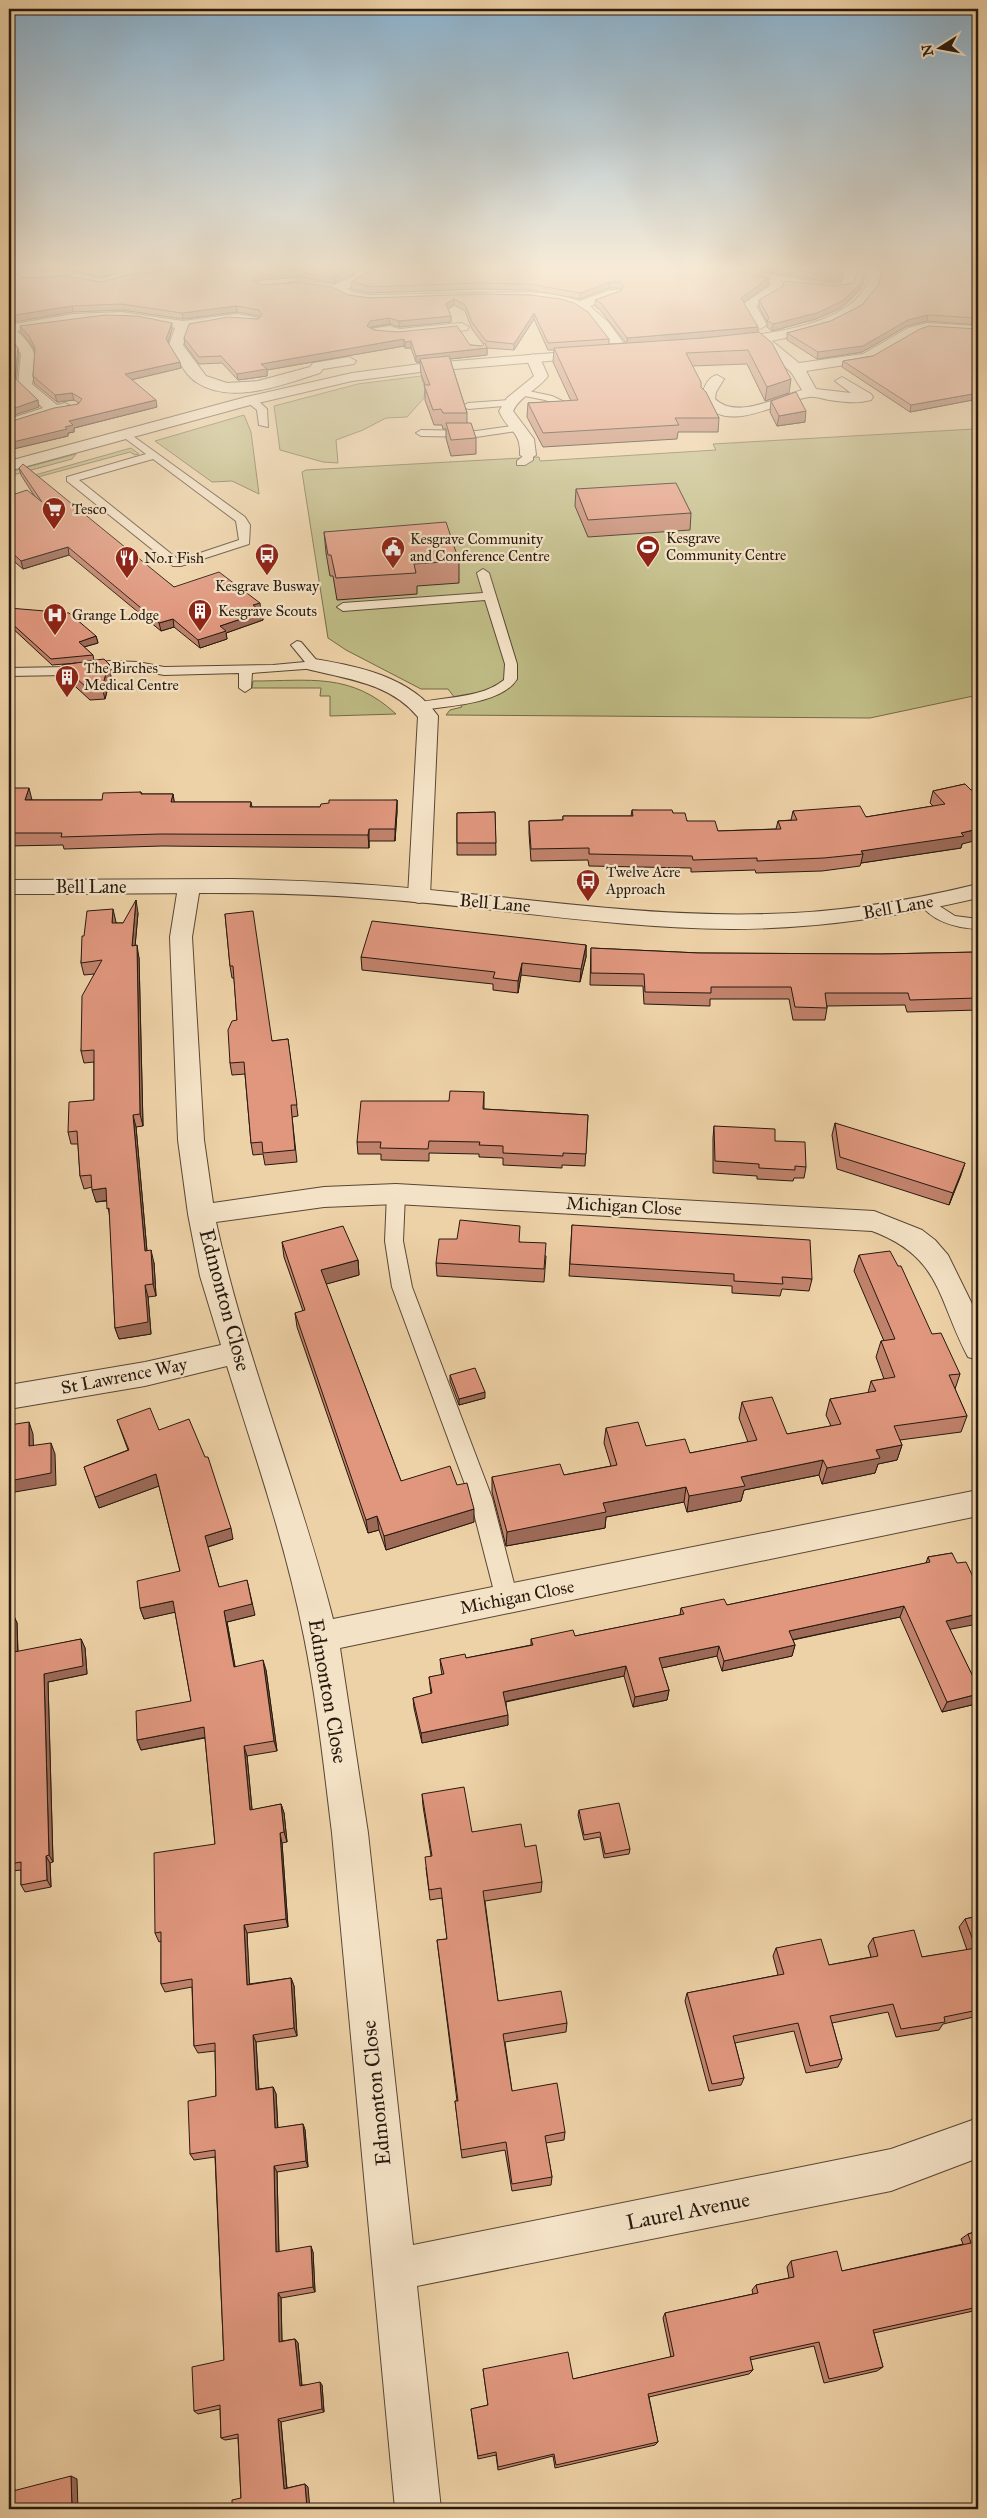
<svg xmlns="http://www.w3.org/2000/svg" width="987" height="2518" font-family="'IM FELL Great Primer',serif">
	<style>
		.green { fill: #beba83; stroke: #726a48 }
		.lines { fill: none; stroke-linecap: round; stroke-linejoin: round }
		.service-casing { stroke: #584734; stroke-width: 2 }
		.minor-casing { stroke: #584734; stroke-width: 2 }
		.tertiary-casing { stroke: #584734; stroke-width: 2 }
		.service { fill: #f4e2c6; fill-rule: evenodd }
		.minor { fill: #f4e2c6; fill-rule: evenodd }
		.tertiary { fill: #f4e2c6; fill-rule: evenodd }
		.wall { fill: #c1826c; stroke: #26190e; fill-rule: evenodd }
		.shaded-wall { fill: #9d6a58; stroke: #26190e }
		.building { fill: #e0977e; stroke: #26190e }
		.labels { text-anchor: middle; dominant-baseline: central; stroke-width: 4.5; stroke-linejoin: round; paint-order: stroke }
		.far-poi-label { font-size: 15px; fill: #26190e; stroke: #f4e2c6; text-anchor: start }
		.street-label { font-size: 18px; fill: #26190e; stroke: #f4e2c6 }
		.near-street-label { font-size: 21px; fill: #26190e; stroke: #f4e2c6 }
	</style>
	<rect width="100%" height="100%" fill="#eed2a7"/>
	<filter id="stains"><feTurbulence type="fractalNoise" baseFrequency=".004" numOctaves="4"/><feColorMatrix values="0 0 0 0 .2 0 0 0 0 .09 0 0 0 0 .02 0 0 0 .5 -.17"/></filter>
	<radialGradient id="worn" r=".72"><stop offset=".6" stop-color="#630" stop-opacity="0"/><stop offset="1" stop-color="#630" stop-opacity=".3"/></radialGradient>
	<g class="green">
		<path d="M 421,376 L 425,388 L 424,398 L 407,417 L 386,418 L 363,430 L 336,440 L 338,463 L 323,462 L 280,450 L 274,406 L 358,384 Z"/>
		<path d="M 244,415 L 251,432 L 259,494 L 232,481 L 212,482 L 155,441 Z"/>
		<path d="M 974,429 L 978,433 L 978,695 L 870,718 L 446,715 L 450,710 L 462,707 L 448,689 L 421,689 L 346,650 L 328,638 L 302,472 L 306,470 L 539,457 L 540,461 L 716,450 L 713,444 Z"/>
		<path d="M 131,448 L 139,454 L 135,455 L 130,452 L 38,477 L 35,475 Z"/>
		<path d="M 76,454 L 72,459 L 9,476 L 9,472 Z"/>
		<path d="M 253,681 C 310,681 351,672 396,714 L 330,716 L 330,696 L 320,696 L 321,688 L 252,688 Z"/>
	</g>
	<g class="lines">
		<g class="service-casing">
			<g id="service">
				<path d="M 524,390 L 552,396 L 573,406 L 568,409 L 545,400 L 520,395 L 519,393 Z"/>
				<path d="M 247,398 L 255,398 L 267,409 L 268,427 L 259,425 L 257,410 L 247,402 Z"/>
				<path d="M 511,400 L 516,403 L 515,405 L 468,409 L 463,406 L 468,403 Z"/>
				<path d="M 519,425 L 524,428 L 523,430 L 476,437 L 421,436 L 416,433 L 421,430 L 476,431 Z"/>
				<path d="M 126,431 L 245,517 L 250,525 L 249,544 L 181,566 L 173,566 L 67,481 L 67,477 L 146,454 L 122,436 L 121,434 ZM 153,459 L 236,521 L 239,540 L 179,560 L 79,480 Z"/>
				<path d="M 528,452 L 533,455 L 533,460 L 525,465 L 517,465 L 517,461 Z"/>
				<path d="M 483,569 L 489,573 L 517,664 L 517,679 C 502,704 448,706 422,710 L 417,709 L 415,706 L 417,703 C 446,696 480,699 504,680 L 505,664 L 485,600 L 343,611 L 337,607 L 343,603 L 483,593 L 477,573 Z"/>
				<path d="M 297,641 L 301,642 L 318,662 L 320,665 L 318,668 L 252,673 L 251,688 L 245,692 L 239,688 L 239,673 L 164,675 L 138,670 L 109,669 L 67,675 L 9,676 L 9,668 L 67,667 L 109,661 L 138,662 L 164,667 L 273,665 L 305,662 L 291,645 Z"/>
				<path d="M 927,898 L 955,916 L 978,919 L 978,929 C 956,928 933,922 919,903 Z"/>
				<path d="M 396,1187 L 402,1189 L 405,1194 L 403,1241 L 412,1287 L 492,1498 L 518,1599 L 515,1606 L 507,1609 L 499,1606 L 496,1599 L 470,1498 L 392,1287 L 385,1241 L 387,1194 L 390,1189 Z"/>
			</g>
		</g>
		<g class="minor-casing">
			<g id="minor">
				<path d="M 133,269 L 196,270 L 190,274 L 135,277 L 103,287 L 67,280 L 66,277 L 72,273 L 102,279 Z"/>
				<path d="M 356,269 L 368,269 L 368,277 L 347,289 L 357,293 L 371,295 L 528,292 L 555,294 L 580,301 L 610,290 L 620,290 L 622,293 L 620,296 L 590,306 L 609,323 L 629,351 L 627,354 L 617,354 L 589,318 L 576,309 L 562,303 L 537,300 L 492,300 L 371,303 L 349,300 L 333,293 L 298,288 L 292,284 L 298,280 L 334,285 L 356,275 Z"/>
				<path d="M 716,269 C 742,269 767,274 793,278 C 809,280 826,287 842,283 L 846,269 L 858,269 L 853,288 C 827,295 808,285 782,285 L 781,291 L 756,306 L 767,325 L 760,329 L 755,328 L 742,305 L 770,286 L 770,283 L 718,272 Z"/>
				<path d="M 122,312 L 183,321 L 237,314 L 259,318 L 261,321 L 259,324 L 229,322 L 188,329 L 183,345 L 206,376 L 227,383 L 258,381 L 310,367 L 313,363 L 349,357 L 356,361 L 354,364 L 323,369 L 320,373 C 284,384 232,406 196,382 C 184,374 177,357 169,345 L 175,328 L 138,321 L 106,320 L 24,330 L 17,331 C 37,350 38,358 32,384 L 57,405 L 65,403 L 72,407 L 70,410 L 33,419 L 9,428 L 9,419 L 43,408 L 18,385 L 21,354 L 9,338 L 9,325 L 73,314 Z"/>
				<path d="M 462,323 L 469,327 L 467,330 L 398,337 C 389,335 375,338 369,332 L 371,329 L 390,326 L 399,329 Z"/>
				<path d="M 927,323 L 978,326 L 978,334 L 928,331 L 918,334 L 871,361 L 806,371 L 816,389 L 851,393 L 835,381 L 842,377 L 871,394 L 873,397 L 871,400 C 857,404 843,402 829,400 C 823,399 815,396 809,397 C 777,401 727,437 701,400 C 702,391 707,377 717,375 L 724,379 L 716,392 L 715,399 C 737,420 778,397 802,390 L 791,372 L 756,342 L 754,339 L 756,336 L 766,336 L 799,363 L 863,354 L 908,328 Z"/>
				<path d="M 533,354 L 540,358 L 548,376 C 539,389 520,396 513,411 L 534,439 L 536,455 L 528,460 L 520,455 C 521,430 507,431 499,411 L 507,398 L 534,376 L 526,358 Z"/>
				<path d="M 314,659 C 358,666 411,677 438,716 L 430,896 L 427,901 L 419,903 L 411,901 L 408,896 L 418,717 C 390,683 347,679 307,669 L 305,665 L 307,661 Z"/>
				<path d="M 189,880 L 197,882 L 200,887 L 192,937 L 204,1140 L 213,1203 L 324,1187 L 396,1184 L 874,1211 L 922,1230 L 935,1240 L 948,1255 L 978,1316 L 978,1360 L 968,1357 C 937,1299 942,1257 872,1231 L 396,1204 L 324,1207 L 216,1222 C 245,1357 299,1485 333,1619 L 978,1490 L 978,1516 L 340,1648 L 368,1833 L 413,2245 L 891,2149 L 978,2118 L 978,2158 L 891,2191 L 417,2286 L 441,2509 L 395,2509 L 332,1833 C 324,1768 317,1702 304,1637 C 286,1545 255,1456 227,1366 L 145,1386 L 9,1409 L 9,1385 L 145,1362 L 221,1345 L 200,1276 L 188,1214 L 178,1140 L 170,937 L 178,887 L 181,882 Z"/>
			</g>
		</g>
		<g class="tertiary-casing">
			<g id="tertiary">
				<path d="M 869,269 L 881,269 C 879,284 876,296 864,306 C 852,316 837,323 823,328 C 808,333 732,353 723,342 L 730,338 C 768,334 844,325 865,288 C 868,283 868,275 869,269 Z"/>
				<path d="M 590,350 L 595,351 L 597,354 L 595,357 L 420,372 L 352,381 L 254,404 L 9,471 L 9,461 L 246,397 L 352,373 L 420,364 Z"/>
				<path d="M 232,879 C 305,880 377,884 450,892 C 555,902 660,917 766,914 C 838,913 908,901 978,884 L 978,898 C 897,917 815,929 731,929 C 609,928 488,906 366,898 C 247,889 128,895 9,894 L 9,880 Z"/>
			</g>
		</g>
		<use href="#service" class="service"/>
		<use href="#minor" class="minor"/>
		<use href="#tertiary" class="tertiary"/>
	</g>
	<g class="wall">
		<path d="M 9,269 L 114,269 L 114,273 L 102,277 L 68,270 L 23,272 L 19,275 L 22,278 L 102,282 L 212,274 L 232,269 L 355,269 L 354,274 L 334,283 L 298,277 L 261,280 L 257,283 L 261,285 L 370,298 L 530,295 L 609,339 L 609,344 L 626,343 L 600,310 L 595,306 L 595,300 L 621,291 L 622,290 L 620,288 L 609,288 L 580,299 L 530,290 L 479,289 L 371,293 L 351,289 L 351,282 L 368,272 L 768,285 L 743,302 L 758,332 L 789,393 L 765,401 L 747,364 L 692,366 L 701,387 L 719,418 L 718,432 L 678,432 L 677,439 L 543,447 L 527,417 L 528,403 L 571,401 L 553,362 L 554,350 L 548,350 L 534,319 L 514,350 L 487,348 L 487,355 L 450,359 L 467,413 L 467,423 L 476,438 L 476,454 L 451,456 L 446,438 L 446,429 L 443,429 L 442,425 L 434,425 L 425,400 L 425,385 L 421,374 L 420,362 L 416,362 L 411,348 L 405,348 L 404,346 L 267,370 L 267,376 L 238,380 L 222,363 L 199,364 L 185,345 L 184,338 L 258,319 L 260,317 L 259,316 L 237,312 L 183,319 L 122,310 L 73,312 ZM 454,305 L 465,311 L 472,329 L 484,345 L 482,346 L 470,345 L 374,330 L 370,328 L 390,324 L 399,327 L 451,322 L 451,316 L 448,309 Z"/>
		<path d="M 746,269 L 844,269 L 841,281 L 830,282 L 755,270 Z"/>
		<path d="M 881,269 L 945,269 L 978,272 L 978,325 L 927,321 L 907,326 L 862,352 L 817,359 L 787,340 L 787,333 L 831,321 L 862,305 L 879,284 L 882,274 Z"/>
		<path d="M 854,283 L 861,289 L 841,308 L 816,319 L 772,331 L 767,327 L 767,322 L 759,307 L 759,300 L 835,286 Z"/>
		<path d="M 20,326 L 172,329 L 168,343 L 181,368 L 131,380 L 157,407 L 74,428 L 74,432 L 68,433 L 68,436 L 9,450 L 79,403 L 74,400 L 57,402 L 34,383 L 33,376 L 35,351 L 30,343 L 21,332 Z"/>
		<path d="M 978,329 L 978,399 L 910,412 L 842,367 L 843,361 L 873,356 Z"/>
		<path d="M 771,401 L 805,422 L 777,426 L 770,412 Z"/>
		<path d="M 19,468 L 174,587 L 261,611 L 263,620 L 226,633 L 227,639 L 200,648 L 174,627 L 161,631 L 69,555 L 23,569 L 9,557 L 9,496 L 35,497 L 21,475 Z"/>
		<path d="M 576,489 L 691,513 L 690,530 L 588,537 L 575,506 Z"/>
		<path d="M 324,532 L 459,561 L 459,583 L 417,586 L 417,594 L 337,600 L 333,576 L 330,576 L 326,553 Z"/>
		<path d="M 9,608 L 96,636 L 98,643 L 84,647 L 93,655 L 94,661 L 111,676 L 105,699 L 90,700 L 65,677 L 62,665 L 77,663 L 52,665 L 9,625 Z"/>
		<path d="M 965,784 L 962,844 L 961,848 L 861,863 L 860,866 L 822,871 L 756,873 L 755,870 L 691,872 L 691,868 L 589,866 L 588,860 L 531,861 L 529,833 L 529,821 L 563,820 L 563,816 L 631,816 L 632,810 L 673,813 L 687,821 L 718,831 L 776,829 L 778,821 L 791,820 L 793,811 L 866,817 L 933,806 L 930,803 L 933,791 Z"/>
		<path d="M 9,788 L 32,800 L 102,800 L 141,792 L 142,794 L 173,794 L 174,802 L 251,802 L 252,807 L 320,807 L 397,800 L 397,812 L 395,841 L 369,841 L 369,848 L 162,846 L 64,849 L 63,845 L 9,846 Z"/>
		<path d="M 495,812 L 496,855 L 457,855 L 457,813 Z"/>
		<path d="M 138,913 L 135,946 L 139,958 L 143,1126 L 136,1127 L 147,1251 L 154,1263 L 156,1296 L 148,1297 L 151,1334 L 119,1339 L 115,1328 L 110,1218 L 107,1201 L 96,1202 L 92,1187 L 84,1189 L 80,1176 L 78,1144 L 71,1144 L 68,1132 L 94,1100 L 94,1062 L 84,1063 L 81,1051 L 94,974 L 84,975 L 81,963 L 84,936 L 116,922 L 116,923 L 123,923 Z"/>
		<path d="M 225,914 L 272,1041 L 288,1039 L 298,1116 L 292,1117 L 297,1162 L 265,1165 L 263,1154 L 253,1155 L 251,1143 L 245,1074 L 232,1075 L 230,1063 L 237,1020 L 234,978 L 232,978 L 230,966 Z"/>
		<path d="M 586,945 L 586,957 L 580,982 L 521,975 L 518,993 L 493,990 L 493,984 L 362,970 L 361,957 Z"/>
		<path d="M 591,948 L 699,953 L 881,954 L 978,952 L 978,1010 L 907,1012 L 905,1005 L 827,1006 L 827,1008 L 825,1020 L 793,1020 L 789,999 L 710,999 L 710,1006 L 644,1004 L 643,986 L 590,985 Z"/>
		<path d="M 484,1092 L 484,1109 L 588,1115 L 585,1166 L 562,1165 L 562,1168 L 503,1165 L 503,1158 L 479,1157 L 479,1154 L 429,1153 L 429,1161 L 381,1160 L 381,1154 L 358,1154 L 357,1142 L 449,1101 Z"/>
		<path d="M 835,1123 L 961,1175 L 949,1205 L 837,1169 L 832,1135 Z"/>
		<path d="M 714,1126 L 775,1141 L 806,1167 L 804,1178 L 794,1178 L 793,1181 L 757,1179 L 757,1176 L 713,1173 L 713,1138 Z"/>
		<path d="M 572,1225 L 812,1279 L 809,1291 L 782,1289 L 780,1296 L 732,1293 L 732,1286 L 569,1276 Z"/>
		<path d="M 282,1242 L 358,1260 L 359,1275 L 326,1284 L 401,1481 L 457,1485 L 474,1522 L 386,1550 L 379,1530 L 368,1533 L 297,1327 L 295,1313 L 303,1311 L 284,1257 Z"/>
		<path d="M 520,1242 L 546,1256 L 544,1282 L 437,1276 L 436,1263 Z"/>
		<path d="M 859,1255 L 932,1334 L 960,1374 L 955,1389 L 967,1416 L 961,1432 L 900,1440 L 902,1445 L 897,1460 L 878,1464 L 875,1473 L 822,1484 L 819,1475 L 744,1490 L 741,1501 L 687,1512 L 684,1502 L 606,1517 L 605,1528 L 506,1546 L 492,1492 L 492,1477 L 564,1475 L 611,1466 L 604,1443 L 606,1428 L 646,1446 L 690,1453 L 748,1442 L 739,1418 L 742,1402 L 787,1434 L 831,1426 L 826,1415 L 830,1399 L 868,1393 L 871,1381 L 884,1379 L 876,1357 L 881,1341 L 884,1341 L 854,1271 Z"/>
		<path d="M 450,1375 L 485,1398 L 459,1405 L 450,1381 Z"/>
		<path d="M 117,1420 L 159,1430 L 233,1539 L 208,1547 L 219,1587 L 255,1615 L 227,1622 L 235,1667 L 266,1670 L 277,1751 L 247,1756 L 252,1810 L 281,1804 L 284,1813 L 287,1842 L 282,1843 L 288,1927 L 247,1933 L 249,1984 L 291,1978 L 294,1986 L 297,2036 L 256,2042 L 259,2089 L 273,2087 L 276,2094 L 278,2128 L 303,2124 L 305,2130 L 308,2167 L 277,2172 L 279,2252 L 313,2252 L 315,2292 L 281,2298 L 282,2341 L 295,2339 L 298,2343 L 302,2385 L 322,2385 L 324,2412 L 281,2422 L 287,2488 L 305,2484 L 308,2487 L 241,2498 L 238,2438 L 225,2440 L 221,2438 L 220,2409 L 198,2414 L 194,2411 L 224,2360 L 215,2157 L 194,2160 L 190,2154 L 216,2096 L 215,2051 L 198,2053 L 194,2046 L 192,1987 L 165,1992 L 161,1984 L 161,1941 L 159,1942 L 155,1933 L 215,1844 L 205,1738 L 141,1750 L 137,1740 L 191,1701 L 175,1612 L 144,1619 L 140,1608 L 180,1571 L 159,1486 L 99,1508 L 84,1467 L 128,1450 Z"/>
		<path d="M 952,1553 L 950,1630 L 978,1687 L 978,1700 L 976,1704 L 942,1712 L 900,1617 L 793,1640 L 795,1645 L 792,1656 L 722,1671 L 717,1656 L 662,1668 L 669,1690 L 667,1700 L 633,1707 L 624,1676 L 506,1702 L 508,1725 L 422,1743 L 414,1708 L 413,1698 L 431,1694 L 429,1677 L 442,1675 L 441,1669 L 440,1659 L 466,1658 L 531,1645 L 531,1639 L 575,1636 L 680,1615 L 681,1608 L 727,1605 L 926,1563 L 928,1557 Z"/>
		<path d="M 13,1614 L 17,1623 L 18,1652 L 81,1639 L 85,1648 L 87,1674 L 48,1682 L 53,1862 L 50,1863 L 51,1887 L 25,1892 L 21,1885 L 21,1870 L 12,1871 L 9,1866 L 9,1615 Z"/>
		<path d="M 422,1794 L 472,1832 L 525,1847 L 542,1882 L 541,1892 L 485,1901 L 498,2001 L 567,2023 L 566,2032 L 505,2042 L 512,2091 L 565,2132 L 564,2140 L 546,2143 L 552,2177 L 551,2185 L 512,2191 L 505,2150 L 462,2158 L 456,2109 L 455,2101 L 457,2101 L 437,1940 L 447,1939 L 442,1898 L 430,1900 L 426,1868 L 431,1856 L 423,1806 Z"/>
		<path d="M 579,1810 L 630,1849 L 629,1854 L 604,1858 L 600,1837 L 584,1840 L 578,1815 Z"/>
		<path d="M 978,1916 L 978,2016 L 943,2024 L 939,2030 L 896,2037 L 888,2012 L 832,2023 L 842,2059 L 838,2067 L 806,2073 L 794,2031 L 735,2043 L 744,2078 L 741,2085 L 709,2091 L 685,2001 L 687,1993 L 778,1975 L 773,1956 L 776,1948 L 829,1965 L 871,1957 L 868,1946 L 873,1938 L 922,1957 L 967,1950 L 959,1927 L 965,1919 Z"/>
		<path d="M 978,2231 L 978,2310 L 874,2333 L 883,2367 L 877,2371 L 824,2383 L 814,2346 L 750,2360 L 753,2370 L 749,2374 L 649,2397 L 658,2442 L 655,2445 L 555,2468 L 553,2456 L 498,2470 L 496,2455 L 478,2459 L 471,2409 L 488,2405 L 483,2369 L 573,2379 L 671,2357 L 663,2318 L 665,2313 L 753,2294 L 752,2290 L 756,2285 L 789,2278 L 787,2267 L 791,2261 L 842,2271 L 963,2244 L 961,2239 L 968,2234 Z"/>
	</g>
	<g class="shaded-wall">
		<path d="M 16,269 L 22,269 L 23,272 L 15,277 L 14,271 Z"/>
		<path d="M 105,269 L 114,269 L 114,273 L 102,277 L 101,271 Z"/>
		<path d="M 349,269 L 355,269 L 354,274 L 334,283 L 333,277 Z"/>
		<path d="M 843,269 L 844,269 L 841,281 L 830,282 L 831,276 Z"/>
		<path d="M 866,269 L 867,269 L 861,289 L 841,308 L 816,319 L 772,331 L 773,324 L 842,301 Z"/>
		<path d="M 297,271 L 298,277 L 261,280 L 253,287 L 253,280 L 260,274 Z"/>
		<path d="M 769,278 L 768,285 L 740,305 L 741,298 Z"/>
		<path d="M 610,282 L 609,288 L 580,299 L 580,293 Z"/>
		<path d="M 454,299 L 454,305 L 446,310 L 446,304 Z"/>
		<path d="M 72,306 L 73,312 L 9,323 L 9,316 Z"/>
		<path d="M 236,306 L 237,312 L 183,319 L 182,313 Z"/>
		<path d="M 534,313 L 534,319 L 514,350 L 514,344 Z"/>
		<path d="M 928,315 L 927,321 L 907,326 L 862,352 L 817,359 L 818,352 L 908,320 Z"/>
		<path d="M 451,316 L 451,322 L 399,327 L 399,321 Z"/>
		<path d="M 389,318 L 390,324 L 371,327 L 367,332 L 367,326 L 370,321 Z"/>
		<path d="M 172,323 L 172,329 L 167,346 L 166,339 Z"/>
		<path d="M 758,327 L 758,333 L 627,345 L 627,338 Z"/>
		<path d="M 404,339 L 404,346 L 267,370 L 267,376 L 238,380 L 237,374 L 261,364 Z"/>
		<path d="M 411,341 L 411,348 L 405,348 L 405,342 Z"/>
		<path d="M 18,348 L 19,355 L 16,385 L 15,378 Z"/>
		<path d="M 487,348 L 487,355 L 421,362 L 420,359 L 420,362 L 416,362 L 416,356 Z"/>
		<path d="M 180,362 L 181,368 L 126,381 L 125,374 Z"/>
		<path d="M 791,379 L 789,393 L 765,401 L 767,387 Z"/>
		<path d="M 72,393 L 74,400 L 57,402 L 55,395 Z"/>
		<path d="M 978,393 L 978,399 L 910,412 L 911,405 Z"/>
		<path d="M 38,400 L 39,407 L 9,417 L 9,410 Z"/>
		<path d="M 156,400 L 157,407 L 74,428 L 74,432 L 68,433 L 68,436 L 9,450 L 9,443 L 65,427 L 69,421 Z"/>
		<path d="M 806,411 L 805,422 L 777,426 L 779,416 Z"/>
		<path d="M 68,547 L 69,555 L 23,569 L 21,561 Z"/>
		<path d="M 260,603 L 261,611 L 254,613 L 253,605 Z"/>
		<path d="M 262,612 L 263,620 L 226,633 L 227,639 L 200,648 L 198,640 L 220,626 Z"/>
		<path d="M 173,619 L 174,627 L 161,631 L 159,623 Z"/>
		<path d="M 96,636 L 98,643 L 80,648 L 79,642 Z"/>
		<path d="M 109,664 L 111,676 L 105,699 L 102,687 Z"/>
		<path d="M 29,788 L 32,800 L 25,800 Z"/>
		<path d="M 173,794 L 175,806 L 171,802 Z"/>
		<path d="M 397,800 L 397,812 L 395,841 L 395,829 Z"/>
		<path d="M 369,829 L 369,848 L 368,835 Z"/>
		<path d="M 978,829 L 978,840 L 962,844 L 961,848 L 861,863 L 863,854 L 861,851 L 961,833 Z"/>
		<path d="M 136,900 L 138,913 L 134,958 L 132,946 Z"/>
		<path d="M 113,909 L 116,922 L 114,935 L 112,923 Z"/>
		<path d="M 137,945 L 139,958 L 143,1126 L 140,1114 Z"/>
		<path d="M 586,945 L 586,957 L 580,982 L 581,969 Z"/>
		<path d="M 522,963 L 521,975 L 518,993 L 518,981 Z"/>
		<path d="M 133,1115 L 136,1127 L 148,1263 L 145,1251 Z"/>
		<path d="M 965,1163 L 961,1175 L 949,1205 L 953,1193 Z"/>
		<path d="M 106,1188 L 109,1200 L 96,1202 L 92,1190 Z"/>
		<path d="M 151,1250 L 154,1263 L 156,1296 L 153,1284 Z"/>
		<path d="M 358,1260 L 359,1275 L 323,1285 L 321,1270 Z"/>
		<path d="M 145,1285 L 148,1297 L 151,1334 L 119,1339 L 115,1328 Z"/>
		<path d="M 485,1392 L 485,1398 L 459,1405 L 459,1399 Z"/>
		<path d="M 29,1422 L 33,1434 L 34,1458 L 29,1446 Z"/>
		<path d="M 51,1443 L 55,1454 L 56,1485 L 9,1493 L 9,1481 Z"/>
		<path d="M 902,1445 L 897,1460 L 878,1464 L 875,1473 L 822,1484 L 827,1468 L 876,1450 Z"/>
		<path d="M 823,1460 L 819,1475 L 744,1490 L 741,1501 L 687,1512 L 689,1496 L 741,1477 Z"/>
		<path d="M 156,1474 L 159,1486 L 99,1508 L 95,1497 Z"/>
		<path d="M 686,1487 L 684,1502 L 606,1517 L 605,1528 L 506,1546 L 507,1532 L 603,1503 Z"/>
		<path d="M 474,1509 L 474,1522 L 386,1550 L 384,1536 Z"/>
		<path d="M 377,1516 L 379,1530 L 368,1533 L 366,1520 Z"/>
		<path d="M 231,1528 L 233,1539 L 207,1547 L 205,1536 Z"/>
		<path d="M 247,1580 L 255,1615 L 227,1622 L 237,1677 L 234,1667 L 224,1611 Z"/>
		<path d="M 173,1601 L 176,1612 L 144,1619 L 140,1608 Z"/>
		<path d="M 904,1606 L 900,1617 L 786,1641 L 789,1631 Z"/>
		<path d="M 13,1614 L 17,1623 L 18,1661 L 14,1652 Z"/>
		<path d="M 978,1614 L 978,1624 L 941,1631 L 946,1621 Z"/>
		<path d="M 81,1639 L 85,1648 L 87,1674 L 48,1682 L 53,1862 L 49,1855 L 44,1674 Z"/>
		<path d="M 795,1645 L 792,1656 L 722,1671 L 724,1661 Z"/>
		<path d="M 719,1646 L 717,1656 L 657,1669 L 659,1658 Z"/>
		<path d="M 263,1660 L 266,1670 L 277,1751 L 274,1741 Z"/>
		<path d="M 626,1666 L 624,1676 L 503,1702 L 503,1692 Z"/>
		<path d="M 669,1690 L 667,1700 L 633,1707 L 635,1697 Z"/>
		<path d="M 978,1694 L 978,1700 L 976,1704 L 942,1712 L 947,1702 Z"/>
		<path d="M 508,1715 L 508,1725 L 422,1743 L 421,1733 Z"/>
		<path d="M 204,1727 L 207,1737 L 141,1750 L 137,1740 Z"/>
		<path d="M 244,1746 L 247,1756 L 253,1820 L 250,1810 Z"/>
		<path d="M 281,1804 L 284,1813 L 287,1842 L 284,1832 Z"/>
		<path d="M 280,1833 L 282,1843 L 288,1927 L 286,1919 Z"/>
		<path d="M 46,1856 L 50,1863 L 51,1887 L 47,1880 Z"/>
		<path d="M 244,1925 L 247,1933 L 250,1993 L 247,1985 Z"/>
		<path d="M 291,1978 L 294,1986 L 297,2036 L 294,2028 Z"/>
		<path d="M 253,2035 L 256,2042 L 259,2097 L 256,2090 Z"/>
		<path d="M 273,2087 L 276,2094 L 278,2135 L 275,2128 Z"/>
		<path d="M 303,2124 L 305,2130 L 308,2167 L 306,2161 Z"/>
		<path d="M 274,2166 L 277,2172 L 279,2257 L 276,2252 Z"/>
		<path d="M 311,2246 L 313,2252 L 315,2292 L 313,2287 Z"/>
		<path d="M 278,2293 L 281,2298 L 282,2346 L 279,2342 Z"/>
		<path d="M 295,2339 L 298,2343 L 302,2389 L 300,2386 Z"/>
		<path d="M 320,2382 L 322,2385 L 324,2412 L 322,2409 Z"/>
		<path d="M 278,2419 L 281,2422 L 287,2491 L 284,2489 Z"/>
		<path d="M 9,2476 L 14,2478 L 15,2495 L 9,2493 Z"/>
		<path d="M 71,2476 L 77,2479 L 78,2509 L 72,2509 Z"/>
		<path d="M 305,2484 L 308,2487 L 310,2509 L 307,2509 Z"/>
	</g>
	<g class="building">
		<path d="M 9,269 L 16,269 L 14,271 L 22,278 L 67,276 L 102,282 L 130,274 L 189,269 L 205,269 L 212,274 L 232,269 L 349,269 L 333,277 L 297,271 L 260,274 L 253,280 L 261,285 L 297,282 L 332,287 L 348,295 L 370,298 L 479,294 L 530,295 L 561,299 L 574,303 L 588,312 L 609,339 L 548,343 L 534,313 L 514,344 L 486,341 L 472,322 L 465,305 L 454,299 L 446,304 L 451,316 L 399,321 L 389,318 L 370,321 L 367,326 L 374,330 L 398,332 L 457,326 L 470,345 L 482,346 L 485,343 L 487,348 L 416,356 L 411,341 L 405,342 L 404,339 L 261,364 L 267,369 L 237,374 L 221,356 L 199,357 L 184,338 L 189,324 L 228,317 L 258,319 L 262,315 L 259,310 L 236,306 L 182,313 L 121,304 L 72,306 L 9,316 Z"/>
		<path d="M 368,269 L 727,269 L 769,278 L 741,298 L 758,327 L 627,338 L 601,303 L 595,300 L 621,291 L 624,286 L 620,282 L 610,282 L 580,293 L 530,284 L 479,283 L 371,287 L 351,282 L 369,272 Z"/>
		<path d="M 790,269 L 843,269 L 841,275 L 831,276 Z"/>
		<path d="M 858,269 L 866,269 L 862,283 L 842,301 L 817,313 L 773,324 L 767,321 L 769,318 L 759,300 L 783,286 L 784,281 L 835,286 L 854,283 Z"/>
		<path d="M 883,269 L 945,269 L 978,272 L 978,318 L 928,315 L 908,320 L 863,346 L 818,352 L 787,333 L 831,321 L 862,305 L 879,284 Z"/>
		<path d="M 105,315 L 137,316 L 172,323 L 166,339 L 180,362 L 125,374 L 156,400 L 69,421 L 73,425 L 65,427 L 67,429 L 9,443 L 9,422 L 54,408 L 78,404 L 82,399 L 72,393 L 55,395 L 33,376 L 35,348 L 29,336 L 20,326 Z"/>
		<path d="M 929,326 L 978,329 L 978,393 L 911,405 L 843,361 L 873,356 L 920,329 Z"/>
		<path d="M 759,332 L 772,343 L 791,379 L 767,387 L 748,350 L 686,353 L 701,382 L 701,387 L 706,392 L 719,418 L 675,418 L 679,425 L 543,433 L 528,403 L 578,400 L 554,348 L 703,338 Z"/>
		<path d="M 9,336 L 18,348 L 15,378 L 38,400 L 9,410 Z"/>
		<path d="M 449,356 L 467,413 L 443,413 L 441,409 L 433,410 L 424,385 L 430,385 L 420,359 Z"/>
		<path d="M 796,392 L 806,411 L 779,416 L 771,401 Z"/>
		<path d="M 446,423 L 471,423 L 476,438 L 451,440 Z"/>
		<path d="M 23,464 L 174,587 L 219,572 L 260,603 L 253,605 L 262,612 L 220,626 L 226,631 L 198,640 L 173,619 L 159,623 L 68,547 L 21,561 L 9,550 L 9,496 L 27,490 L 42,502 L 19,468 Z"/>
		<path d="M 676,483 L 691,513 L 588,520 L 576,489 Z"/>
		<path d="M 446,522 L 459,561 L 414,564 L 416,573 L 336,578 L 331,555 L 328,555 L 324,532 Z"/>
		<path d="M 9,608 L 69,613 L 96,636 L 79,642 L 93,655 L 51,659 L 9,621 Z"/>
		<path d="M 104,659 L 109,664 L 102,687 L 87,688 L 62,665 Z"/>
		<path d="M 965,784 L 971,790 L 978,788 L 978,829 L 961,833 L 964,836 L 861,851 L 863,854 L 824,858 L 757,861 L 757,858 L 693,860 L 692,856 L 589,854 L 589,848 L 531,849 L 529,821 L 563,820 L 563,816 L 633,816 L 632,810 L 672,810 L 673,813 L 685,813 L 687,821 L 715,821 L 718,831 L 781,829 L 778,821 L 797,820 L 793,811 L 860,806 L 866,817 L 945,804 L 933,791 Z"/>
		<path d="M 9,788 L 29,788 L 25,800 L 102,800 L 103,793 L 141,792 L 141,794 L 173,794 L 171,802 L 251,802 L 250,807 L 320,807 L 321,804 L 329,803 L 329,800 L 397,800 L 395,829 L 369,829 L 368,835 L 160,834 L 61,837 L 62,833 L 9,833 Z"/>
		<path d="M 495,812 L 496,843 L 457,843 L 457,813 Z"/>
		<path d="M 136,900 L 132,946 L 137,945 L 140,1114 L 133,1115 L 145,1251 L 151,1250 L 153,1284 L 145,1285 L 148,1322 L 115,1328 L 109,1208 L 107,1209 L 106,1188 L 92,1190 L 91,1175 L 80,1176 L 77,1131 L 68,1132 L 69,1102 L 94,1100 L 94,1050 L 81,1051 L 82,996 L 102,960 L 81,963 L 82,936 L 84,936 L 87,911 L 113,909 L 112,923 L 123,923 Z"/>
		<path d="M 253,911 L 272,1041 L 288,1039 L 297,1105 L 291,1105 L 295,1150 L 263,1153 L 262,1142 L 251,1143 L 244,1062 L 230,1063 L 228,1030 L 232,1021 L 237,1020 L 233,966 L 230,966 L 225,914 Z"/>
		<path d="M 372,921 L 586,945 L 581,969 L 522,963 L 518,981 L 493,978 L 495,972 L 361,957 Z"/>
		<path d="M 591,948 L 699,953 L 881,954 L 978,952 L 978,998 L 910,1000 L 908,993 L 825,993 L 827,1008 L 795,1007 L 791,987 L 711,987 L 711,993 L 645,992 L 644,974 L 591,973 Z"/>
		<path d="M 450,1091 L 484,1092 L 483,1109 L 588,1115 L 586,1154 L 563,1153 L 563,1156 L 503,1153 L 503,1146 L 479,1145 L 480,1142 L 429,1141 L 428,1149 L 380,1148 L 381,1142 L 357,1142 L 361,1101 L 449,1101 Z"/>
		<path d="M 835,1123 L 965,1163 L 953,1193 L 840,1157 Z"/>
		<path d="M 714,1126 L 775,1129 L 775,1141 L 805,1142 L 806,1167 L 795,1166 L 795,1170 L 759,1168 L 759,1164 L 715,1161 Z"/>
		<path d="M 460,1220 L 520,1226 L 519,1242 L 546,1243 L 544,1269 L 436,1263 L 439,1239 L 457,1239 Z"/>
		<path d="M 572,1225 L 810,1240 L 812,1279 L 782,1277 L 783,1284 L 734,1281 L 734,1274 L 570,1264 Z"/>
		<path d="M 343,1226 L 358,1260 L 321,1270 L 401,1481 L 450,1466 L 457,1485 L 467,1483 L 474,1509 L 384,1536 L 377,1516 L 366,1520 L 295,1313 L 305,1310 L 282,1242 Z"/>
		<path d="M 890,1251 L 898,1266 L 901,1266 L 932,1334 L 941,1333 L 960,1374 L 949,1375 L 967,1416 L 894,1426 L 902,1445 L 876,1450 L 880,1458 L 827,1468 L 823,1460 L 741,1477 L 745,1486 L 689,1496 L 686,1487 L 603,1503 L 606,1512 L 507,1532 L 492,1477 L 560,1464 L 564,1475 L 617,1465 L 606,1428 L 638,1422 L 646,1446 L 685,1439 L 690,1453 L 757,1440 L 742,1402 L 772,1397 L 787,1434 L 841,1424 L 830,1399 L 876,1391 L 871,1381 L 895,1377 L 881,1341 L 895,1339 L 859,1255 Z"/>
		<path d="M 475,1368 L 485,1392 L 459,1399 L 450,1375 Z"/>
		<path d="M 150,1408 L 159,1430 L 189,1419 L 205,1457 L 208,1457 L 231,1528 L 205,1536 L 219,1587 L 247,1580 L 252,1604 L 224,1611 L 234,1667 L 263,1660 L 274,1741 L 244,1746 L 250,1810 L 281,1804 L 284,1832 L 280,1833 L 286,1919 L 244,1925 L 247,1985 L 291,1978 L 294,2028 L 253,2035 L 256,2090 L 273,2087 L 275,2128 L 303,2124 L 306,2161 L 274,2166 L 276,2252 L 311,2246 L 313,2287 L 278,2293 L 279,2342 L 295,2339 L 300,2386 L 320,2382 L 322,2409 L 278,2419 L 284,2489 L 305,2484 L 307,2509 L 232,2509 L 232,2500 L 241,2498 L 238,2434 L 221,2438 L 220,2405 L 194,2411 L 192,2367 L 224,2360 L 215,2150 L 190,2154 L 188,2101 L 216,2096 L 215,2043 L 194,2046 L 192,1979 L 161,1984 L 161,1932 L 155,1933 L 154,1853 L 215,1844 L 204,1727 L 137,1740 L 136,1711 L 191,1701 L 173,1601 L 140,1608 L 137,1581 L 180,1571 L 156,1474 L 95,1497 L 84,1467 L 129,1450 L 117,1420 Z"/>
		<path d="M 29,1422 L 29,1446 L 51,1443 L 51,1473 L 9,1481 L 9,1425 Z"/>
		<path d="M 952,1553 L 957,1563 L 966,1562 L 974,1579 L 978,1578 L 978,1614 L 946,1621 L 978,1687 L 978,1694 L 947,1702 L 904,1606 L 789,1631 L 795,1645 L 724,1661 L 719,1646 L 659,1658 L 669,1690 L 635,1697 L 626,1666 L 503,1692 L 508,1715 L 421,1733 L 413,1698 L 432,1693 L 429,1677 L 444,1674 L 440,1659 L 465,1654 L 466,1658 L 533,1645 L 531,1639 L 573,1630 L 575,1636 L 684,1614 L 681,1608 L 724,1599 L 727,1605 L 930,1562 L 928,1557 Z"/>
		<path d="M 13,1614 L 14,1652 L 81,1639 L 83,1666 L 44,1674 L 49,1855 L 46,1856 L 47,1880 L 21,1885 L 21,1862 L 9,1864 L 9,1615 Z"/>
		<path d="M 464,1787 L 472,1832 L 521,1824 L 525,1847 L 536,1845 L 542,1882 L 483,1891 L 498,2001 L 561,1991 L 567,2023 L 503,2034 L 512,2091 L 557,2083 L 565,2132 L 545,2136 L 552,2177 L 512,2184 L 506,2142 L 461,2150 L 455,2101 L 458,2101 L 437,1940 L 447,1939 L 441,1888 L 429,1890 L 425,1857 L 432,1856 L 422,1794 Z"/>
		<path d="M 619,1803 L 630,1849 L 605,1854 L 600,1832 L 584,1835 L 579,1810 Z"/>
		<path d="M 978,1916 L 978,2010 L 944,2017 L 945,2022 L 901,2029 L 893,2004 L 830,2016 L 842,2059 L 810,2066 L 798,2023 L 733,2036 L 744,2078 L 712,2084 L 687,1993 L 784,1974 L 776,1948 L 821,1939 L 829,1965 L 878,1956 L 873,1938 L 914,1930 L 922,1957 L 976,1948 L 965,1919 Z"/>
		<path d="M 978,2231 L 978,2307 L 873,2330 L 883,2367 L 829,2379 L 819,2342 L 750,2357 L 753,2370 L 648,2394 L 658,2442 L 556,2465 L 554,2454 L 498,2467 L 496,2452 L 478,2456 L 471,2409 L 488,2405 L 483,2369 L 568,2352 L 573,2379 L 674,2356 L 665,2313 L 758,2293 L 756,2285 L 794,2277 L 791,2261 L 837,2251 L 842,2271 L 971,2243 L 968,2234 Z"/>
		<path d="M 71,2476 L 72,2509 L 9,2509 L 9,2492 Z"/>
	</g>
	<linearGradient id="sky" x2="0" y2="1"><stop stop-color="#8ab4d2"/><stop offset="0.43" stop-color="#f7ebd7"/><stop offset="1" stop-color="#f7ebd7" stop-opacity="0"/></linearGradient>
	<rect width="987" height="622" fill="url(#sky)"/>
	<defs>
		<g id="supermarket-pin" transform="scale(1.25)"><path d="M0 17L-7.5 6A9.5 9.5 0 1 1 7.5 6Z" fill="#8f2418" stroke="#f4e2c6"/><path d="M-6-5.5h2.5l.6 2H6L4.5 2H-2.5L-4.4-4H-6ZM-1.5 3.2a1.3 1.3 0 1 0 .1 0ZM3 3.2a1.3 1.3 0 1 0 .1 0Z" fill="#fff"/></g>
		<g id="stadium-pin" transform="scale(1.25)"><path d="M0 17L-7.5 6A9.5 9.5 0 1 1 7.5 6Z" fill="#8f2418" stroke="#f4e2c6"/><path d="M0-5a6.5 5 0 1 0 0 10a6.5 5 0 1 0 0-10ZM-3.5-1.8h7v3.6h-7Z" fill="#fff"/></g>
		<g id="civic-pin" transform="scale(1.25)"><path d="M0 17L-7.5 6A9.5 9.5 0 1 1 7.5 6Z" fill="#8f2418" stroke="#f4e2c6"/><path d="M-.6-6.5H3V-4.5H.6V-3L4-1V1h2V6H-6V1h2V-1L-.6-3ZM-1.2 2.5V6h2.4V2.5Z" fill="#fff"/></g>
		<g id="bus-pin" transform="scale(1.25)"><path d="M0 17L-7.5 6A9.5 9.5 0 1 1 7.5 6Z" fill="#8f2418" stroke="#f4e2c6"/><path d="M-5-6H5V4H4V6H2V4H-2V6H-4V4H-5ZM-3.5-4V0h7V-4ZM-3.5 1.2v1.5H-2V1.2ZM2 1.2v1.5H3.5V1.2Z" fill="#fff"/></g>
		<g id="restaurant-pin" transform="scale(1.25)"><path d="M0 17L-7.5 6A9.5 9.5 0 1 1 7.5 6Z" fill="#8f2418" stroke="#f4e2c6"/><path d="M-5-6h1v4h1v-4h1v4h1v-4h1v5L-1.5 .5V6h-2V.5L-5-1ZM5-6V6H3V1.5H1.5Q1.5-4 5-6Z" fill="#fff"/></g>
		<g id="building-pin" transform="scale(1.25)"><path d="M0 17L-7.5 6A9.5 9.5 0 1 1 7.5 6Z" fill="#8f2418" stroke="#f4e2c6"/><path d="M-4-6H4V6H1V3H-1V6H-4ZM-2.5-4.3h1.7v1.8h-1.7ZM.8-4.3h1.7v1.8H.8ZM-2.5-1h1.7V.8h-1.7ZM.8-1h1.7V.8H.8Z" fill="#fff"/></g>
		<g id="hospital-pin" transform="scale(1.25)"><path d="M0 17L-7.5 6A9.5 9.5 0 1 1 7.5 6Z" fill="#8f2418" stroke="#f4e2c6"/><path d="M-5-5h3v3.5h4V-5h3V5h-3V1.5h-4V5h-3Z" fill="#fff"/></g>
	</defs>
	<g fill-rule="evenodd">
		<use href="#supermarket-pin" x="54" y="509"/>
		<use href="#stadium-pin" x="648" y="547"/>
		<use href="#civic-pin" x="393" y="548"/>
		<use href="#bus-pin" x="267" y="555"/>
		<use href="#restaurant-pin" x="127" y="558"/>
		<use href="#building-pin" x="200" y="611"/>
		<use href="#hospital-pin" x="55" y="615"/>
		<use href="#building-pin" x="67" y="677"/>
		<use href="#bus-pin" x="588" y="881"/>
	</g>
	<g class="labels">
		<g class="far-poi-label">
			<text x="72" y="509">Tesco</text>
			<text x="666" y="538">Kesgrave<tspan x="666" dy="17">Community Centre</tspan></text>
			<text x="410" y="539">Kesgrave Community<tspan x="410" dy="17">and Conference Centre</tspan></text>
			<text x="144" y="558">No.1 Fish</text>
			<text x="267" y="586" text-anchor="middle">Kesgrave Busway</text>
			<text x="218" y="611">Kesgrave Scouts</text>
			<text x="72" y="615">Grange Lodge</text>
			<text x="84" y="668">The Birches<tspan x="84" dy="17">Medical Centre</tspan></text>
			<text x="606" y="872">Twelve Acre<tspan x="606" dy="17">Approach</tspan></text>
		</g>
		<g class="street-label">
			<text x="91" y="887">Bell Lane</text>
			<text transform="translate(495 903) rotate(5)">Bell Lane</text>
			<text transform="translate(898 907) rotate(-10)">Bell Lane</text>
			<text transform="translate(624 1206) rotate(3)">Michigan Close</text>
			<text transform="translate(124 1376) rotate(-11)">St Lawrence Way</text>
			<text transform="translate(517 1597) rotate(-11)">Michigan Close</text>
		</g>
		<g class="near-street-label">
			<text transform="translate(225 1300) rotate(75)">Edmonton Close</text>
			<text transform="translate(328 1691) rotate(80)">Edmonton Close</text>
			<text transform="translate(376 2093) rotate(-96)">Edmonton Close</text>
			<text transform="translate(688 2211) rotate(-11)">Laurel Avenue</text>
		</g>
	</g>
	<rect width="987" height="2518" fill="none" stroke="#eed2a7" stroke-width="30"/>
	<rect x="10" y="10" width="967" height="2498" fill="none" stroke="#26190e" stroke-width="2.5"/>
	<rect x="15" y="15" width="957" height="2488" fill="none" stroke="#26190e"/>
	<g transform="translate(940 48) rotate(259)" stroke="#f4e2c6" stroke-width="4" paint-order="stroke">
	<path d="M0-4L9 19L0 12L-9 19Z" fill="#26190e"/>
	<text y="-8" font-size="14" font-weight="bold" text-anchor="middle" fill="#26190e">N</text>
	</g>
	<rect width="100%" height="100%" filter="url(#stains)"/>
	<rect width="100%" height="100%" fill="url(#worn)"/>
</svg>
